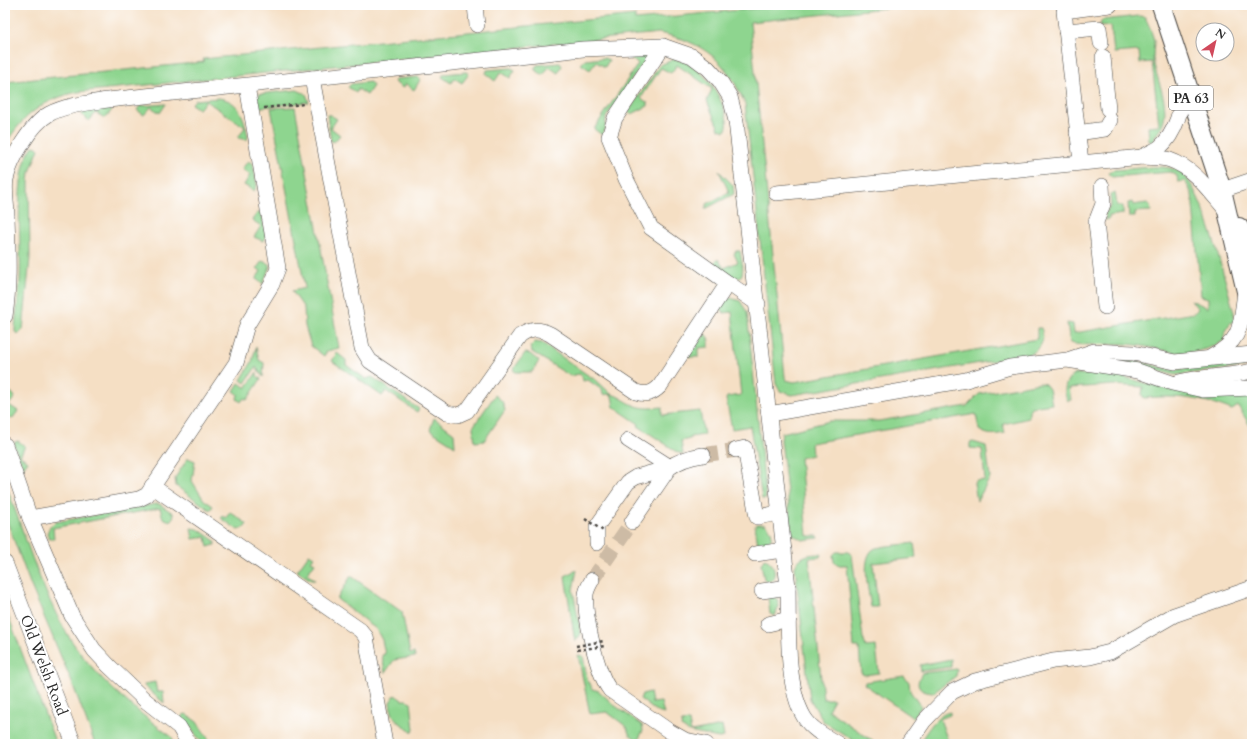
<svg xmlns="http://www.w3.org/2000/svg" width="1257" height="749" font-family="Cardo,serif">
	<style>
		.green { fill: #8ed58f; stroke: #5c805d }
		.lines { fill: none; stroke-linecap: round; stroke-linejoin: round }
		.minor-tunnel { stroke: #cdbba5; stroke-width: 15; stroke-dasharray: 15 8; stroke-linecap: butt }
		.minor-casing { stroke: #494642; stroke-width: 16 }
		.major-casing { stroke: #494642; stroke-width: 20 }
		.path { stroke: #494642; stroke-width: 2.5; stroke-dasharray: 3 3; stroke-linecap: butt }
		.minor { stroke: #fff; stroke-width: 15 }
		.major { stroke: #fff; stroke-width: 18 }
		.path-bridge { stroke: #494642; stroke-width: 2.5; stroke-dasharray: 3 3; stroke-linecap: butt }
		.labels { text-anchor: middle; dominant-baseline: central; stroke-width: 4; stroke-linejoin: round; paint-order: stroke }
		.shield { fill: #fff; stroke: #6b6b6b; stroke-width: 1 }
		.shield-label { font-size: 14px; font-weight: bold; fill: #2b2b2b }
		.street-label { font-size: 15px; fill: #2b2b2b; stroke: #fff }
	</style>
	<rect width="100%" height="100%" fill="#fff"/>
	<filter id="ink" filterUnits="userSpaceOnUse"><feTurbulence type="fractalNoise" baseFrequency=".025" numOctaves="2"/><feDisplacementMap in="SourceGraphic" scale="8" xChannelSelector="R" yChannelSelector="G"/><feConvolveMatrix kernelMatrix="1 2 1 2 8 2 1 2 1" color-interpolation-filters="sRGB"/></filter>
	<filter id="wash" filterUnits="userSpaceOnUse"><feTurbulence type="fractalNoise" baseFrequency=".012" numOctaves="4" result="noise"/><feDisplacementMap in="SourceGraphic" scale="16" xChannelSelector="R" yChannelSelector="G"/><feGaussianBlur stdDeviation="0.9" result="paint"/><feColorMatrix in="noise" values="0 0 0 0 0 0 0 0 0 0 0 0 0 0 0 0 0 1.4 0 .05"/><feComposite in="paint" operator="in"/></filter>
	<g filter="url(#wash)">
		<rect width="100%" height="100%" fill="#f5dfc4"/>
		<g class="green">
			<path d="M 792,5 L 915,5 L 750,22 L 785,377 L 786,380 L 794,382 L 1037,339 L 1037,328 L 1041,328 C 1046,341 1040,351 1027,355 L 792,395 L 780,391 L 776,384 L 745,104 C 727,61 704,42 659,33 L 78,92 C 44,99 23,115 5,145 L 5,82 L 204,62 L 203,59 L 635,15 L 635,20 Z"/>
			<path d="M 1139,16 L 1145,17 C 1148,23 1152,33 1154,40 C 1154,46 1153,52 1153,59 C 1157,85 1177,114 1154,137 L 1155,140 L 1151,142 L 1149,141 L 1148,126 L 1159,125 L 1152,62 L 1140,63 L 1139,51 L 1114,53 L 1111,26 L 1099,27 L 1102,20 Z"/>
			<path d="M 645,55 L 646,59 L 606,117 L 605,130 L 602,135 L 594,129 L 638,64 L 629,57 Z"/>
			<path d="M 604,58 L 609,60 L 605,67 L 596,62 L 590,70 L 581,64 L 585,60 Z"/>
			<path d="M 675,59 C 700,64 719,90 725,113 C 727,119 729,126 725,131 L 719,129 L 707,101 L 712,89 L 677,65 L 671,73 L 661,68 L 641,98 L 648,103 L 648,106 L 632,114 L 628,112 L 660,65 Z"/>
			<path d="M 560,63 L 562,66 L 558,73 L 549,67 L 543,75 L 534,69 L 537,65 Z"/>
			<path d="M 511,68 L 515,70 L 510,78 L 501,72 L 495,81 L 486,74 L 487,70 Z"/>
			<path d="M 466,72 L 469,74 L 462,83 L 454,78 L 451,83 L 442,77 L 444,74 Z"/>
			<path d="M 418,77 L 420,80 L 414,90 L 406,84 L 403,88 L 394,82 L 396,79 Z"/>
			<path d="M 370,82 L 373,86 L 367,95 L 358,89 L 356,93 L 348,87 L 351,84 Z"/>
			<path d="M 297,90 L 306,94 L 309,102 L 253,108 L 255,99 L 259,94 Z"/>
			<path d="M 218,98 C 240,100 244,118 248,136 L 247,140 L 238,138 L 245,127 L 206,101 L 199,109 L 191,104 L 195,100 Z"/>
			<path d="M 166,104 L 160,113 L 151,107 L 144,115 L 137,110 L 140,106 Z"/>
			<path d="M 295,107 L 339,348 L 327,351 L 324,356 L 311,346 L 305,326 L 304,308 L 292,291 L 305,288 L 271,108 Z"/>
			<path d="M 110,108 L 112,110 L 105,118 L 96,113 L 89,121 L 82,115 L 83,111 Z"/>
			<path d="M 327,115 L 330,115 L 337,119 L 331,128 L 340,135 L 334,142 L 331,141 Z"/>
			<path d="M 33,146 L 37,147 L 39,149 L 30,172 L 29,182 L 30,258 L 23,330 L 18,334 L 15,332 L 15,328 C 16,312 19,295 20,279 C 22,246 12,171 33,146 Z"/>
			<path d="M 248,161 L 253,164 L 257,186 L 254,191 L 244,185 L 250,175 L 242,169 Z"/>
			<path d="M 1153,167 C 1162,167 1173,167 1180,172 C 1204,187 1225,283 1234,312 L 1234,322 L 1230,323 L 1223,338 L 1225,340 C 1211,349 1189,355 1172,352 C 1156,349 1142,345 1126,344 C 1111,343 1083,347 1070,343 L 1067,323 L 1073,324 L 1074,333 L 1194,313 L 1198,309 L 1191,300 L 1208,308 L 1208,298 L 1201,296 L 1192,194 L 1185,181 L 1178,182 L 1177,176 L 1171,172 L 1112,177 L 1109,173 L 1113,170 Z"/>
			<path d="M 719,171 L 733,185 L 734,194 L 705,209 L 707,204 L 729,192 Z"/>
			<path d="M 1115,192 L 1117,206 L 1123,206 L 1123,214 L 1109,216 L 1109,219 L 1106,220 L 1105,214 L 1111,205 L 1110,195 Z"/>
			<path d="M 1132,202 L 1133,205 L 1147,203 L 1150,205 L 1151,211 L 1135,212 L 1135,217 L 1129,217 L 1128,203 Z"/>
			<path d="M 258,212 L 262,214 L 266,238 L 263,241 L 254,237 L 261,226 L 252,220 Z"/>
			<path d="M 736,251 L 740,251 C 741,258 744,268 742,274 C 738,285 717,269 714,263 L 718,259 L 724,268 L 738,262 L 734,254 Z"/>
			<path d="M 262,261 L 269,264 L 270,266 L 263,284 L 256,279 L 261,271 L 257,268 Z"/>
			<path d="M 731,298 L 740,301 L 747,312 L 766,499 L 762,499 L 750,426 L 732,429 L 726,399 L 727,397 L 741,395 L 732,312 L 724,313 L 720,308 L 724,300 Z"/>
			<path d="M 705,334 L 709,337 L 709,347 L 699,348 L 699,357 L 689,357 L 689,354 Z"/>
			<path d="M 535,342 L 542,343 L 592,378 L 595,379 L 611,394 C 620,396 627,403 636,406 C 645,409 653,408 662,407 L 662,415 L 700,411 L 704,435 L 690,437 L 690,439 L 681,441 L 683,454 L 679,453 L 638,426 L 639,424 L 614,407 L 612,396 L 608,394 L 603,395 L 602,390 L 588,380 L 583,381 L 582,376 L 579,374 L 570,376 L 532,352 L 530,347 Z"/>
			<path d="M 256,347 L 259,360 L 264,363 L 263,377 L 256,367 L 245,383 L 241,380 L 252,362 Z"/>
			<path d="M 337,353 L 346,360 L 346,365 L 366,379 L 372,377 L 419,409 L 417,412 L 386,391 L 382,396 L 332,361 Z"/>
			<path d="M 525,353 L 530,354 L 539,361 L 532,372 L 516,372 L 513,370 Z"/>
			<path d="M 1112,358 L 1145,363 L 1173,370 L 1238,363 L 1248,364 L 1243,367 L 1175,375 L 1112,359 Z"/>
			<path d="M 257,372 L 257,376 L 261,379 L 247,400 L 244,398 L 241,402 L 237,399 L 238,394 L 234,391 L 239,383 L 246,388 Z"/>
			<path d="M 1076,374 L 1116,375 L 1174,391 L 1252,394 L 1252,429 L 1238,406 L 1232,410 C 1204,398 1174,395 1144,398 L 1142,395 L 1143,387 L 1114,385 L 1069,388 L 1071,400 L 1068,401 C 1062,392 1065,378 1076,374 Z"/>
			<path d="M 1040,383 L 1045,384 L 1049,389 L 1052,404 L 1031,407 L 1029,411 L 1029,418 L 1003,424 L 1005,433 C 994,435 988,436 979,430 L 976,414 L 811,443 L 812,455 L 800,458 L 807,536 L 818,536 L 819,538 L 802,540 L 792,534 L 781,440 L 782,433 L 830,421 L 879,421 L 967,406 L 979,394 Z"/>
			<path d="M 11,392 L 15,397 L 9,405 L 18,411 L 12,419 L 6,415 L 7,394 Z"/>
			<path d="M 495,395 L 502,401 L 505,410 L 484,441 L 475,442 L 473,427 Z"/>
			<path d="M 434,418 L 454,433 L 455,446 L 430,430 Z"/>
			<path d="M 18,441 L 25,446 L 20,456 L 28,461 L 23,468 L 14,445 L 15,442 Z"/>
			<path d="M 973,442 L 986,446 L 990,478 L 977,501 L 974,483 L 976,481 L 985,480 L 982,449 L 970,448 L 970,443 Z"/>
			<path d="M 188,458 L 195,461 L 192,481 L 204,500 L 213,506 L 210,510 L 176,486 L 175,478 Z"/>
			<path d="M 5,482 C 24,532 39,586 66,632 C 91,674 132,708 172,737 L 174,744 L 95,744 L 71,680 L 31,586 L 5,516 Z"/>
			<path d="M 156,504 L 159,504 L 173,513 L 174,516 L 170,521 L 163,518 L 160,508 L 53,528 L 54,539 L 49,539 L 47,533 L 50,526 L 56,522 Z"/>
			<path d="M 230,512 L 247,524 L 244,528 L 238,530 L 221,518 L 223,516 L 226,518 Z"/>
			<path d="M 756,524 L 765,524 L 771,530 L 772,536 L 767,545 L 760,547 L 758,545 L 755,526 Z"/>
			<path d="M 191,528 L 198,529 L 215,541 L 215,545 L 208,547 L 206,537 L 193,539 Z"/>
			<path d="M 914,543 L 916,558 L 873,563 L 878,607 L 871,607 C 869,593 859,554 876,548 C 888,545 902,545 914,543 Z"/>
			<path d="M 836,552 L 848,552 L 852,555 L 863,638 L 866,647 L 876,646 L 879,673 L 864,675 L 861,673 L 859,647 L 854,647 L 847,565 L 839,565 L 834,562 L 833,555 Z"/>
			<path d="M 309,554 L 314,557 L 311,561 L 315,563 L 307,574 L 315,580 L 311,580 L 297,571 Z"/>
			<path d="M 821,554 L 820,557 L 809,558 L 823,699 L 834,699 L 828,710 L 877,744 L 859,744 L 823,721 L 810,699 L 795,567 C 799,555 810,554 821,554 Z"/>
			<path d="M 765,559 C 774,563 776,571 773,579 L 768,582 L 764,579 L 761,563 Z"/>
			<path d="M 577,570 L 573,590 L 581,634 L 575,642 L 565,576 Z"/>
			<path d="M 351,576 L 402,612 L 410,654 L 414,653 L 415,657 L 394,660 L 385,673 L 382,655 L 385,654 L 382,640 L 376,629 L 337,599 Z"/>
			<path d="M 771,595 L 777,599 L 779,606 L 775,616 L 770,614 L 768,597 Z"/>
			<path d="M 5,607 L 56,744 L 5,744 Z"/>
			<path d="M 578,655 L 583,656 L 588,683 L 590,683 L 592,689 L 599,691 L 614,705 L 642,725 L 643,731 L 638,740 L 629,734 L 627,727 L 607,712 L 590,714 Z"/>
			<path d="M 951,659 L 951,667 L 921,671 L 920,665 Z"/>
			<path d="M 957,669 L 956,676 L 933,693 C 919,692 914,686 922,673 Z"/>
			<path d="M 904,676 L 909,682 L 910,691 L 921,707 L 913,718 L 864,684 L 865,682 Z"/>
			<path d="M 155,682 L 157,692 L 163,692 L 164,703 L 144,686 L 145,684 Z"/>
			<path d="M 650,692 L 652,703 L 661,702 L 664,714 L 657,712 L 640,699 L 642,694 Z"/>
			<path d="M 395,695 L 402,700 L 406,700 L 411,702 L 414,730 L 413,732 C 399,722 392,721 390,702 Z"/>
			<path d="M 950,712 L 950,715 L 940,719 L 949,744 L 943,744 L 936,739 L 932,744 L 922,744 L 921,740 C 928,730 937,714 950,712 Z"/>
			<path d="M 186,714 L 197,722 L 212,744 L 203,744 L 189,726 L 181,719 L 183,715 Z"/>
			<path d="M 689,721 L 691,732 L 722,726 L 724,737 L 719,738 L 689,732 L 681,727 L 682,722 Z"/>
		</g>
	</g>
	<g filter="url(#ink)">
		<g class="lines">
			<g class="minor-tunnel">
				<path d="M 703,455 L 736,450"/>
				<path d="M 592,580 L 632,522"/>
			</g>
			<g class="minor-casing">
				<g id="minor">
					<path d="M 475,5 L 477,25"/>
					<path d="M 1066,31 L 1099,28 L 1101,43"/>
					<path d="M 663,46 L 615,118 L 609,137 L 626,179 L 651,228 L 728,283"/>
					<path d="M 1103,57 L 1108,109"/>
					<path d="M 312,78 L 362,348 L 370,361 L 447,413 L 458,415 L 467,411 L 520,336 C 530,329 539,328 550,334 L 636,392 C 646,395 652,394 660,386 L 728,283 L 758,304"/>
					<path d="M 1077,133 L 1105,129 L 1110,120"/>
					<path d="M 1142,157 C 1147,154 1154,151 1159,148 C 1178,132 1182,104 1186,81"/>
					<path d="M 1081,162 L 1064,11 L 1110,5"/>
					<path d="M 1102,186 L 1103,204 L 1096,222 L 1105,307"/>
					<path d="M 1222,190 L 1252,180"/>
					<path d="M 776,193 L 1142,157 C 1151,158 1161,157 1170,160 C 1194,168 1210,192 1227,211"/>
					<path d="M 5,316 C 10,283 8,250 7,216 C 7,205 4,191 6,179 C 10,160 31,124 49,114 C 66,105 89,103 108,100 L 583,49 L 663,46 L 692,56 L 708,68 L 720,81 L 730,97 L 736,121 L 788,587 C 789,624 785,685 804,717 C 811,729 826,737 838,744"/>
					<path d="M 1211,357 C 1243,340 1240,325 1245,293"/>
					<path d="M 1070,359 L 1094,351 L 1133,353 L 1175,362 L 1252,354"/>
					<path d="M 1179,382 C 1203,376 1228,377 1252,371"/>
					<path d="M 769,414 L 966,380 L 1010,367 L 1067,360 L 1138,371 L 1172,383 L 1203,390 L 1252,388"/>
					<path d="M 628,440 L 670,467"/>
					<path d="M 5,445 L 30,518 L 72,616 L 94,650 L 109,666 L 146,701 L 179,727 L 189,744"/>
					<path d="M 736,450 L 745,448 L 757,517 L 779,513"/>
					<path d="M 152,486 L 360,630 L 366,637 L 385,744"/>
					<path d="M 30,518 L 139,499 L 147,495 L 236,363 L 247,325 L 272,284 L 278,268 L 247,86"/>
					<path d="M 632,522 L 669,468 C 679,460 689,457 703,455"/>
					<path d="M 597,543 L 597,526 L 628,482 L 636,477 L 669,468"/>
					<path d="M 755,554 L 784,550"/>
					<path d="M 5,563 L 74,744"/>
					<path d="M 592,580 C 589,585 587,589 586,594 C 584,615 597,674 610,690 L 669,731 L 685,740 L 706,744"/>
					<path d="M 762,591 L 788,587"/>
					<path d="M 768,624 L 789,619"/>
					<path d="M 908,744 L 924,721 L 952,692 L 975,681 L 1053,661 L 1090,657 L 1110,652 L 1174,615 L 1252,588"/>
				</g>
			</g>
			<g class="major-casing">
				<g id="major">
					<path d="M 1161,5 L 1222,190 L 1252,317"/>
					<path d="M 1239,227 L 1252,259"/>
				</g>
			</g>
			<path class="path" d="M 264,108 L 304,104"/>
			<use href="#minor" class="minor"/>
			<use href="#major" class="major"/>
			<g class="path-bridge">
				<path d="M 585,519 L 605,532"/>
				<path d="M 576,646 L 604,641"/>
				<path d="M 577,650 L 605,646"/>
			</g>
		</g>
	</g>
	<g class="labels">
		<rect class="shield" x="1169" y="86" width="44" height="24" rx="3"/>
		<g class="shield-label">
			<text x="1191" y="98">PA 63</text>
		</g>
		<g class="street-label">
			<text transform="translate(44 665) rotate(69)">Old Welsh Road</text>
		</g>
	</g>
	<rect width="1257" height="749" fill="none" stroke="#fff" stroke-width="20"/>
	<g transform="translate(1215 42) rotate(34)"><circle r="19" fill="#ffffff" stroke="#aaaaaa"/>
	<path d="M0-3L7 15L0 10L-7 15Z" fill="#d1495b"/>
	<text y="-6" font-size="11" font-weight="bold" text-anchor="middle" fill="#2b2b2b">N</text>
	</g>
</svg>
